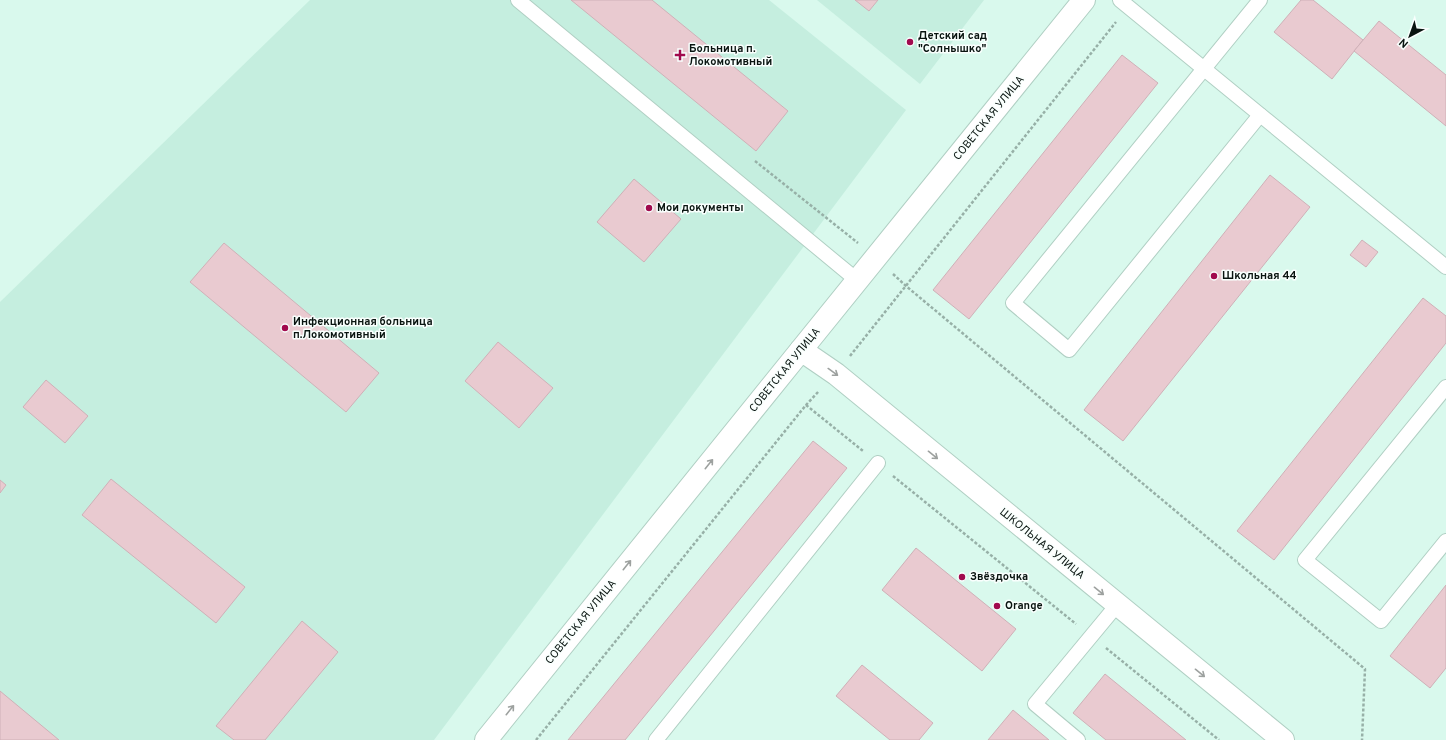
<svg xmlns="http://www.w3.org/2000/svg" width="1446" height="740" font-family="Overpass,sans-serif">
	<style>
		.built { fill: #c5eedf }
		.building { fill: #e9cad0; stroke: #cfb0b7 }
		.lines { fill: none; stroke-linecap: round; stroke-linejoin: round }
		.service-casing { stroke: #b0cfc3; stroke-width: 16 }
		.minor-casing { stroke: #b0cfc3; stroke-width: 24 }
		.tertiary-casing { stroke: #b0cfc3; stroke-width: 24 }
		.path { stroke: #97b0a7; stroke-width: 2.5; stroke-dasharray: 3 2; stroke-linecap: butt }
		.service { stroke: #fff; stroke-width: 14 }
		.minor { stroke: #fff; stroke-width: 22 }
		.tertiary { stroke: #fff; stroke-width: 22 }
		.oneway { stroke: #9da19f }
		.poi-dot { fill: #a10a4e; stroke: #f9fffd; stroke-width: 1.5 }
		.labels { text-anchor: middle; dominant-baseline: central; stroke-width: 3; stroke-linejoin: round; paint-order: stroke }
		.poi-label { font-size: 11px; font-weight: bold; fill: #091410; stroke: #f9fffd; text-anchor: start }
		.street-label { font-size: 11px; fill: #091410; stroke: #f9fffd }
	</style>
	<rect width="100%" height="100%" fill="#d9f9ed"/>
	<g class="built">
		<path d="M 310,0 L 769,0 L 906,110 L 434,740 L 0,740 L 0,302 Z"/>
		<path d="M 817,0 L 984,0 L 920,84 Z"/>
	</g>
	<g class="building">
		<path d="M 571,0 L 652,0 L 788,111 L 756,151 Z"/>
		<path d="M 855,0 L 878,0 L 869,11 Z"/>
		<path d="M 1301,0 L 1313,0 L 1363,40 L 1332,79 L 1274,32 Z"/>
		<path d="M 1379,21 L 1446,75 L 1446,126 L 1354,51 Z"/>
		<path d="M 1122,55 L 1158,83 L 969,319 L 933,290 Z"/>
		<path d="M 1270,175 L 1310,207 L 1123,441 L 1084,410 Z"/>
		<path d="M 634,179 L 681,219 L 644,262 L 597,222 Z"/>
		<path d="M 1362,240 L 1378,252 L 1366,267 L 1350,255 Z"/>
		<path d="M 224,243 L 379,373 L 346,412 L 190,282 Z"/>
		<path d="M 1423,298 L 1446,316 L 1446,343 L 1274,560 L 1237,531 Z"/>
		<path d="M 498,342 L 553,388 L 519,428 L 465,381 Z"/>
		<path d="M 46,380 L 88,416 L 65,443 L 23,407 Z"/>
		<path d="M 813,441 L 847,468 L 625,740 L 568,740 Z"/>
		<path d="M 111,479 L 245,587 L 216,623 L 82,515 Z"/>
		<path d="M 0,480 L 6,485 L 0,493 Z"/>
		<path d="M 916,548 L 1016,629 L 982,671 L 882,590 Z"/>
		<path d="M 1446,585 L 1446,668 L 1430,688 L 1390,656 Z"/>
		<path d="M 302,621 L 338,652 L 265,740 L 234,740 L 216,726 Z"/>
		<path d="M 862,665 L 933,723 L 919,740 L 890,740 L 836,696 Z"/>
		<path d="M 1105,674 L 1186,740 L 1106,740 L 1073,713 Z"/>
		<path d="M 0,691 L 59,740 L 0,740 Z"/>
		<path d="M 1013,710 L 1049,740 L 988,740 Z"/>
	</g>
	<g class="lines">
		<g class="service-casing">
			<g id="service">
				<path d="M 518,0 L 858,281"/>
				<path d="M 1120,0 L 1446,267"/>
				<path d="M 1260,0 L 1013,303 L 1069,350 L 1260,115"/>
				<path d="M 1446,387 L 1305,560 L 1381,621 L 1446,541"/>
				<path d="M 656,740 L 878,463"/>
				<path d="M 1078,740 L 1035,704 L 1117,605"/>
			</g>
		</g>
		<g class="minor-casing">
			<path id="minor" d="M 801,350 L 1084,0"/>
		</g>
		<g class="tertiary-casing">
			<path id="tertiary" d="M 486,740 L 801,350 L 836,374 L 1283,740"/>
		</g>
		<g class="path">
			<path d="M 755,161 L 858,243"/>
			<path d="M 893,274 L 906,286 L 1365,669 L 1362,740"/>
			<path d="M 850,356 L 1116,22"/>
			<path d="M 806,405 L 863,451"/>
			<path d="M 893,476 L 1076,624"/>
			<path d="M 1106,648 L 1219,740"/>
			<path d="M 536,740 L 806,405 L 819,391"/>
		</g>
		<use href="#service" class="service"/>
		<use href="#minor" class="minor"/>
		<use href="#tertiary" class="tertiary"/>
	</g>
	<defs><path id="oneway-shaft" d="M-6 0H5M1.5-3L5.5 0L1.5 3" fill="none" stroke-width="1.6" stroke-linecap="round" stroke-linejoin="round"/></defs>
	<g class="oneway">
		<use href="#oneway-shaft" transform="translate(833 372) rotate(36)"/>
		<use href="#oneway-shaft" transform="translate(933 455) rotate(39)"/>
		<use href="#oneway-shaft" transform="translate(709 464) rotate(-51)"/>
		<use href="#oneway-shaft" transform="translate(627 565) rotate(-51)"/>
		<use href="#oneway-shaft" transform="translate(1099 591) rotate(39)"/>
		<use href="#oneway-shaft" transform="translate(1200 673) rotate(39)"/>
		<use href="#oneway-shaft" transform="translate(510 710) rotate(-51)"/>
	</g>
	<g class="poi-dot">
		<circle cx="910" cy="42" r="4"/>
		<path d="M678 49h4v4h4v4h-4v4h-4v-4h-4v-4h4z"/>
		<circle cx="649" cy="208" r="4"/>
		<circle cx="1214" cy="276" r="4"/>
		<circle cx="285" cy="328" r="4"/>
		<circle cx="962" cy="577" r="4"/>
		<circle cx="997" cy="606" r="4"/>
	</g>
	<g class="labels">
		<g class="poi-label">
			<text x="918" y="36">Детский сад<tspan x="918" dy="13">"Солнышко"</tspan></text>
			<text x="689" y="49">Больница п.<tspan x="689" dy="13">Локомотивный</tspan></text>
			<text x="657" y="208">Мои документы</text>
			<text x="1222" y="276">Школьная 44</text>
			<text x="293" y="322">Инфекционная больница<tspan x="293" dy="13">п.Локомотивный</tspan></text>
			<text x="970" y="577">Звёздочка</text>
			<text x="1005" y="606">Orange</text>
		</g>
		<g class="street-label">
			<text transform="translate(989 118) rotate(-51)">СОВЕТСКАЯ УЛИЦА</text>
			<text transform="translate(785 370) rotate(-51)">СОВЕТСКАЯ УЛИЦА</text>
			<text transform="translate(1042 544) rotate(39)">ШКОЛЬНАЯ УЛИЦА</text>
			<text transform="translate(581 622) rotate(-51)">СОВЕТСКАЯ УЛИЦА</text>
		</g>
	</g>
	<g transform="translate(1410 36) rotate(221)" stroke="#f9fffd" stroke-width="3" paint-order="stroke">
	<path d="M0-3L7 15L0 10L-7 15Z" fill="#091410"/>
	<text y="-6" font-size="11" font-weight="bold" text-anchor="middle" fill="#091410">N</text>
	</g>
</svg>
